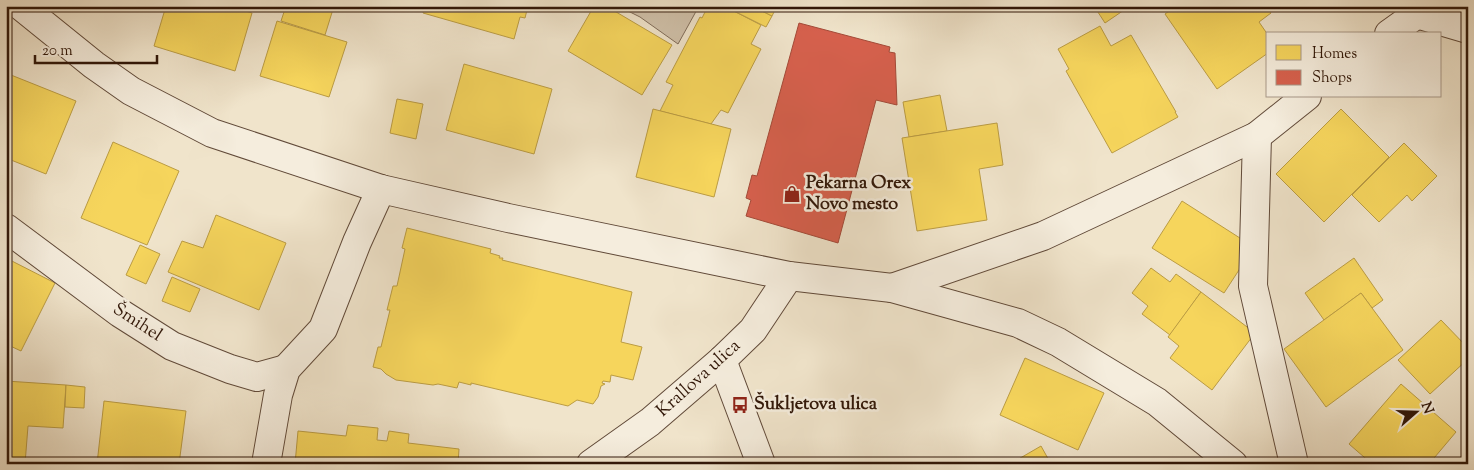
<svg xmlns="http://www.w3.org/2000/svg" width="1474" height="470" font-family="'Sorts Mill Goudy',serif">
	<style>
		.green { fill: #d0c1aa; stroke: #806c59 }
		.homes { fill: #f6d55c; stroke: #bb9c43 }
		.shops { fill: #d6604d; stroke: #a44a38 }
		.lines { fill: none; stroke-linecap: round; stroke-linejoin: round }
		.minor-casing { stroke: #614a39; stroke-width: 30 }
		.tertiary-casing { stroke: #614a39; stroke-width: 30 }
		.minor { stroke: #f5eddd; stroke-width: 28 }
		.tertiary { stroke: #f5eddd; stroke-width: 28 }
		.labels { text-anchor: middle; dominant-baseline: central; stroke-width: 5; stroke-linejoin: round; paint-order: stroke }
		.poi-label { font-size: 18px; font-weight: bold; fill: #311708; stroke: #f5eddd; text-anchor: start }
		.street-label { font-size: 18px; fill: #311708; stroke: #f5eddd }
	</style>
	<rect width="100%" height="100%" fill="#f0e4cb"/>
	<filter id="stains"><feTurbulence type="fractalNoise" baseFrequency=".004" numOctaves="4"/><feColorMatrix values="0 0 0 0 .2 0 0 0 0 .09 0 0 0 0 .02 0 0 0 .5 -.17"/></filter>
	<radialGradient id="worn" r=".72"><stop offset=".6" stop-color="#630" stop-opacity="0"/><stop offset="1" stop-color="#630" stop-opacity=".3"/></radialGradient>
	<path class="green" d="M 618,6 L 699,6 L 678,44 L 640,17 Z"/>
	<g class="homes">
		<path d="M 166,6 L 230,6 L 252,13 L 235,71 L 154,46 Z"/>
		<path d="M 286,6 L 334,6 L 325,35 L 281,21 Z"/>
		<path d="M 425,6 L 528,6 L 525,18 L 520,17 L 514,39 L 423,13 Z"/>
		<path d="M 594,6 L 606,6 L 672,45 L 642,95 L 568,51 Z"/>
		<path d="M 708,6 L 724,6 L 761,25 L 751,44 L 761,49 L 728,113 L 721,110 L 711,124 L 660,111 L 673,85 L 666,82 L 700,17 L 702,18 Z"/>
		<path d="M 724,6 L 752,6 L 772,16 L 766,27 Z"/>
		<path d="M 752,6 L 777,6 L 772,16 Z"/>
		<path d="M 1094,6 L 1130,6 L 1105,23 Z"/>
		<path d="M 1176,6 L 1266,6 L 1271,13 L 1259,22 L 1268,35 L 1268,53 L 1217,89 L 1165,14 Z"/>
		<path d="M 277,21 L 347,42 L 329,97 L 260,76 Z"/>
		<path d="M 1100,26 L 1111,46 L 1131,35 L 1176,112 L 1175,112 L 1178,117 L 1112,153 L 1066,71 L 1069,69 L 1058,49 Z"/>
		<path d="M 464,64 L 552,89 L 534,154 L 446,130 Z"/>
		<path d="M 6,73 L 76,101 L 46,174 L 6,158 Z"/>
		<path d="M 940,95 L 947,131 L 909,137 L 903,102 Z"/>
		<path d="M 397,99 L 423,104 L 416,139 L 390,133 Z"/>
		<path d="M 653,109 L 731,129 L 714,197 L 636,177 Z"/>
		<path d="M 1341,109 L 1389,157 L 1324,222 L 1276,174 Z"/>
		<path d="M 997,123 L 1003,165 L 979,169 L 987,220 L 917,231 L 902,138 Z"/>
		<path d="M 113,142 L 179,171 L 147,245 L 81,218 Z"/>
		<path d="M 1404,143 L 1437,176 L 1412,201 L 1407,195 L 1379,222 L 1352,195 Z"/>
		<path d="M 1182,201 L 1254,247 L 1224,293 L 1152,248 Z"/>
		<path d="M 216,215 L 286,243 L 259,310 L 168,272 L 182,241 L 203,248 Z"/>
		<path d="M 407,228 L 491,249 L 490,253 L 500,256 L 499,258 L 503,258 L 502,260 L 632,292 L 621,342 L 642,347 L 633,380 L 611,375 L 610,382 L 603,381 L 602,383 L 605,384 L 601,386 L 598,397 L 593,404 L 577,400 L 568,406 L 471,383 L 471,385 L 459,382 L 457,388 L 438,384 L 433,385 L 396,380 L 386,374 L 381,369 L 373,367 L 378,347 L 381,347 L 390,310 L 387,310 L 393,286 L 397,286 L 405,249 L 402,248 Z"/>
		<path d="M 140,245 L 160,254 L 146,284 L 126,275 Z"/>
		<path d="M 6,258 L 55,283 L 21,351 L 6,344 Z"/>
		<path d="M 1354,258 L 1383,300 L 1372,308 L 1361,293 L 1324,320 L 1305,293 Z"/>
		<path d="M 1151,268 L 1170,282 L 1176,274 L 1201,292 L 1170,335 L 1142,314 L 1148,306 L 1132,293 Z"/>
		<path d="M 172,277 L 200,289 L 190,312 L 162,301 Z"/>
		<path d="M 1201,292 L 1255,333 L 1212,390 L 1170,358 L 1179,346 L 1168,337 Z"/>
		<path d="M 1361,293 L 1403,350 L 1326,407 L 1284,349 Z"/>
		<path d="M 1441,320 L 1468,348 L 1468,359 L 1430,394 L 1398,360 Z"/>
		<path d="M 1025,358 L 1104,393 L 1078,450 L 1000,415 Z"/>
		<path d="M 6,381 L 66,385 L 63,428 L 28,426 L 25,464 L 6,464 Z"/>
		<path d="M 1401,384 L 1456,432 L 1429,464 L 1372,464 L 1349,444 Z"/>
		<path d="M 66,385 L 85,387 L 84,408 L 65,407 Z"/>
		<path d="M 104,401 L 186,411 L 179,464 L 97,464 Z"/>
		<path d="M 348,425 L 378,428 L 377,440 L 387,441 L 389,431 L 409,434 L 408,443 L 459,449 L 458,464 L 295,464 L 298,431 L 346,436 Z"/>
		<path d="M 1041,446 L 1051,464 L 1010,464 Z"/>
	</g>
	<path class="shops" d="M 799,23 L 890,47 L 889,52 L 895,53 L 897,105 L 876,100 L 838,243 L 746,216 L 751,200 L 746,198 L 752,175 L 757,176 Z"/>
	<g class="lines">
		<g class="minor-casing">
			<g id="minor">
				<path d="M 1417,14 L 1468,29"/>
				<path d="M 1389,34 L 1417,14 L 1417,6"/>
				<path d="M 1257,136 L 1253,286 L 1294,464"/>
				<path d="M 6,228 L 120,313 L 172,346 L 230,369 L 257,377 L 286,369"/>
				<path d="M 892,288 L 1043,236 L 1257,136 L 1307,96"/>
				<path d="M 722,360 L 761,464"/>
				<path d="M 266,464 L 278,395 L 286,369 L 323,329 L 357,242 L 381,189"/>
				<path d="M 591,464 L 650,422 L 722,360 L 753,330 L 789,276"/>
			</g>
		</g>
		<g class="tertiary-casing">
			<path id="tertiary" d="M 21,6 L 94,65 L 131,91 L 212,133 L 381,189 L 508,218 L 789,276 L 892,288 L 1018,323 L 1058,342 L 1157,402 L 1233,464"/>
		</g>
		<use href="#minor" class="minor"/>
		<use href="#tertiary" class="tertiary"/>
	</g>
	<defs>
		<g id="shop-bare" transform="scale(1.35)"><path d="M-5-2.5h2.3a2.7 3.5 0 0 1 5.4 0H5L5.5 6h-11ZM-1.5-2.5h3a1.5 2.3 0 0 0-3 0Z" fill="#8f2418" stroke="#f5eddd" stroke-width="2.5" paint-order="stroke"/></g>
		<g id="bus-bare" transform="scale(1.35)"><path d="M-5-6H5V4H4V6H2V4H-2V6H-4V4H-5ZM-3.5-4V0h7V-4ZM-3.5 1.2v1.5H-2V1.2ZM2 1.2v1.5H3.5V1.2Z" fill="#8f2418" stroke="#f5eddd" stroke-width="2.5" paint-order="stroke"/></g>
	</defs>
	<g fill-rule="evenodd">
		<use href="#shop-bare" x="792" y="194"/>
		<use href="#bus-bare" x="740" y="405"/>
	</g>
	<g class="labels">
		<g class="poi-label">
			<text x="806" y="184">Pekarna Orex<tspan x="806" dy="21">Novo mesto</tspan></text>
			<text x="754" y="405">Šukljetova ulica</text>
		</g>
		<g class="street-label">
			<text transform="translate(137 323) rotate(33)">Šmihel</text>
			<text transform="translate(699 379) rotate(-42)">Krallova ulica</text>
		</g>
	</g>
	<rect width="1474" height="470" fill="none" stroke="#f0e4cb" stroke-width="25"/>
	<rect x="8" y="8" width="1459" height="455" fill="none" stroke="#311708" stroke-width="2.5"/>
	<rect x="12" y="12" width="1449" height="445" fill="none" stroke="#311708"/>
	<rect x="1266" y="32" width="175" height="65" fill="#f5eddd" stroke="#a79788"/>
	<rect x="1276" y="45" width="25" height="15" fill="#f6d55c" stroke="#a79788"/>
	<text x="1312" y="58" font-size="15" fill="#311708">Homes</text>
	<rect x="1276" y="70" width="25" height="15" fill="#d6604d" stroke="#a79788"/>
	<text x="1312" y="82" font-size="15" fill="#311708">Shops</text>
	<g transform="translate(1416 412) rotate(70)" stroke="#f5eddd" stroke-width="4" paint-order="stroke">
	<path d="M0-4L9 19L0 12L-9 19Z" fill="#311708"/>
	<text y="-8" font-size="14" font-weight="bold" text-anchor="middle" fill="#311708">N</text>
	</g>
	<path d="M35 55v8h122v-8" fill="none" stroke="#311708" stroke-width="2.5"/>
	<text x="42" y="55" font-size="15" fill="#311708" stroke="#f5eddd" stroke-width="4" paint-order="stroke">20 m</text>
	<rect width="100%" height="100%" filter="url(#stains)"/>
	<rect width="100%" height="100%" fill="url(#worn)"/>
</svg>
